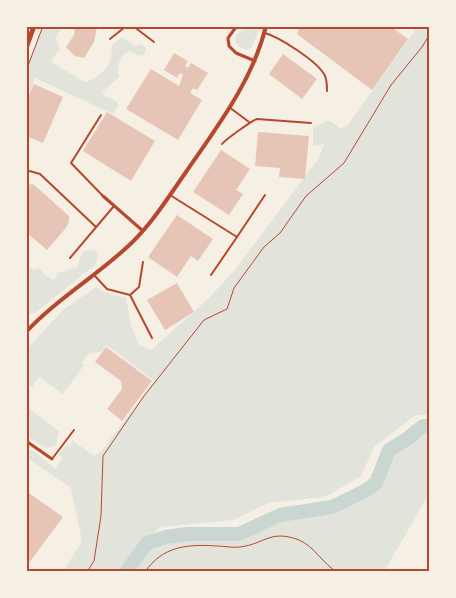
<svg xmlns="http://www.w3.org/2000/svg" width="456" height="598" font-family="Rubik,sans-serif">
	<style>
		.green { fill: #e2e4dc }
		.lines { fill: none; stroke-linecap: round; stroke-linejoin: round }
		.river { stroke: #c9d6d2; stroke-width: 14 }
		.building { fill: #e6c5b7 }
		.path { stroke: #b5482f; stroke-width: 1 }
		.service { stroke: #b5482f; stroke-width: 2 }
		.minor { stroke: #b5482f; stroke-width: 3 }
		.tertiary { stroke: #b5482f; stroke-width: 4 }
		.primary { stroke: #b5482f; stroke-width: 5 }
		.neatline { fill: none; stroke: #b5482f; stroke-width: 2 }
	</style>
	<rect width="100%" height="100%" fill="#f6efe4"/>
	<g class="green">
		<path d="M 42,26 L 64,26 L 55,38 L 60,48 L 51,62 L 85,82 C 100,78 115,63 111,46 L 122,37 L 135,46 L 141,44 L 145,47 L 146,51 L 143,55 L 138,56 L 130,51 C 118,57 117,65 119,77 L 102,92 L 104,96 L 115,100 L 119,105 L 113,114 L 35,78 L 26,104 L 26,71 Z"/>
		<path d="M 249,26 L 261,26 L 251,48 L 246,50 L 238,46 L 235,41 L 237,34 Z"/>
		<path d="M 418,26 L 430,26 L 430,414 L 414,416 L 374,447 L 361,476 L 325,497 L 268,503 L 234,520 L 160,527 L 135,554 L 126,572 L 63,572 L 82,541 L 71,488 L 26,457 L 26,447 L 38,454 L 55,469 L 63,458 L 58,454 L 67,445 L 71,447 L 72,440 L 94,456 L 101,452 L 154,381 L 107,345 L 100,352 L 88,354 L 82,363 L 84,365 L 63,394 L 39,377 L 32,387 L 26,383 L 26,350 L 63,310 L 96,287 L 104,292 L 126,298 L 131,325 L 139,345 L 151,350 L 208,299 L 234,271 L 319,158 L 324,144 L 313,146 L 313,128 L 328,120 L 340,128 L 347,126 Z"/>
		<path d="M 93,250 L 98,253 L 96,264 L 35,313 L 26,314 L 26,264 L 33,270 L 39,268 L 46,276 L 54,280 L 58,273 L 77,267 L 83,251 Z"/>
		<path d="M 26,406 L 59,431 L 56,446 L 46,448 L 26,436 Z"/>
		<path d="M 427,431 L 430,432 L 430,492 L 384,572 L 134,572 L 151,547 L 195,539 L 240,539 L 284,519 L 334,512 L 379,490 L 394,454 Z"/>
	</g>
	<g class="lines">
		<path class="river" d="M 126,572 L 147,543 L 166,537 L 188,534 L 239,534 L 280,515 L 332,507 L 365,491 L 376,483 L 389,450 L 407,439 L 423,426 L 430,426"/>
	</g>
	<g class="building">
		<path d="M 75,26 L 97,27 L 94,42 L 84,58 L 75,56 L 66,47 L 74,35 Z"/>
		<path d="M 300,26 L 390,26 L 408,39 L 372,90 L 297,34 Z"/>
		<path d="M 174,53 L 188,61 L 185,66 L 188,68 L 191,63 L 208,73 L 197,90 L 193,88 L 190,93 L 202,100 L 178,140 L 126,109 L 151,69 L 179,86 L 183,75 L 180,73 L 177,78 L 164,70 Z"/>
		<path d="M 283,54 L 317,79 L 302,99 L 269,74 Z"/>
		<path d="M 34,84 L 63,97 L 43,143 L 26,136 L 26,102 Z"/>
		<path d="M 107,112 L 155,141 L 131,181 L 83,151 Z"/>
		<path d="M 258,132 L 309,136 L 305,179 L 279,177 L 280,168 L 255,166 Z"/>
		<path d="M 221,150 L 250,169 L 236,190 L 243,194 L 229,215 L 193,192 Z"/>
		<path d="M 33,184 L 69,216 L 69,222 L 65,229 L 47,250 L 26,232 L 26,185 Z"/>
		<path d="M 177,215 L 213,239 L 198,261 L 191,256 L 177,277 L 148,257 Z"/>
		<path d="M 177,283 L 194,312 L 165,330 L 147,300 Z"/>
		<path d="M 106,347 L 152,381 L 122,421 L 107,409 L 122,389 L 121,381 L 95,362 Z"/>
		<path d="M 26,491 L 63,517 L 26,567 Z"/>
	</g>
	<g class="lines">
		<g class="path">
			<path d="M 26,71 L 43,26"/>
			<path d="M 87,572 L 94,561 L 101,516 L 103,456 L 144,396 L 204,320 L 227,309 L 234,288 L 264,247 L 280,233 L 306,196 L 344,163 L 391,85 L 422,47 L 430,34"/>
			<path d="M 145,572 C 162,546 188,544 217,546 C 224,546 232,548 240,547 C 265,544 270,529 299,540 C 314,546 323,564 337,572"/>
		</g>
		<g class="service">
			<path d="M 133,26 L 154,42"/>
			<path d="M 265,33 C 279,37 319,62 325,76 C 327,80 327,87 327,91"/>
			<path d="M 110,39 L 125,27 L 132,26"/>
			<path d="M 229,107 L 249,122"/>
			<path d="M 101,115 L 71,163 L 103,196"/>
			<path d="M 222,144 C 226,139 253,120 257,119 L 311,123"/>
			<path d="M 26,170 L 40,174 L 96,227"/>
			<path d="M 170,195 L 237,237 L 265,195"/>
			<path d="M 70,258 L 114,206"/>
			<path d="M 211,275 L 237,237"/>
			<path d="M 95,276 L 107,289 L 130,295 L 152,338"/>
			<path d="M 130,295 L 139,287 L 143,262"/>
			<path d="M 52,459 L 74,430"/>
		</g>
		<g class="minor">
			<path d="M 236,27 L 228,38 L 229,46 L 236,53 L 255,61"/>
			<path d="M 103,196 L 143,231"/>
			<path d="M 26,441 L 52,459"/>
		</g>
		<path class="tertiary" d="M 26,332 C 56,300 93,278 125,249 C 150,227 167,199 186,172 C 217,127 253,80 266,26"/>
		<path class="primary" d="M 26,48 L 34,26"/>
	</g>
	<rect width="456" height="598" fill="none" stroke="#f6efe4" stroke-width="55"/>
	<rect x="28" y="28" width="400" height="542" class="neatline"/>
</svg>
